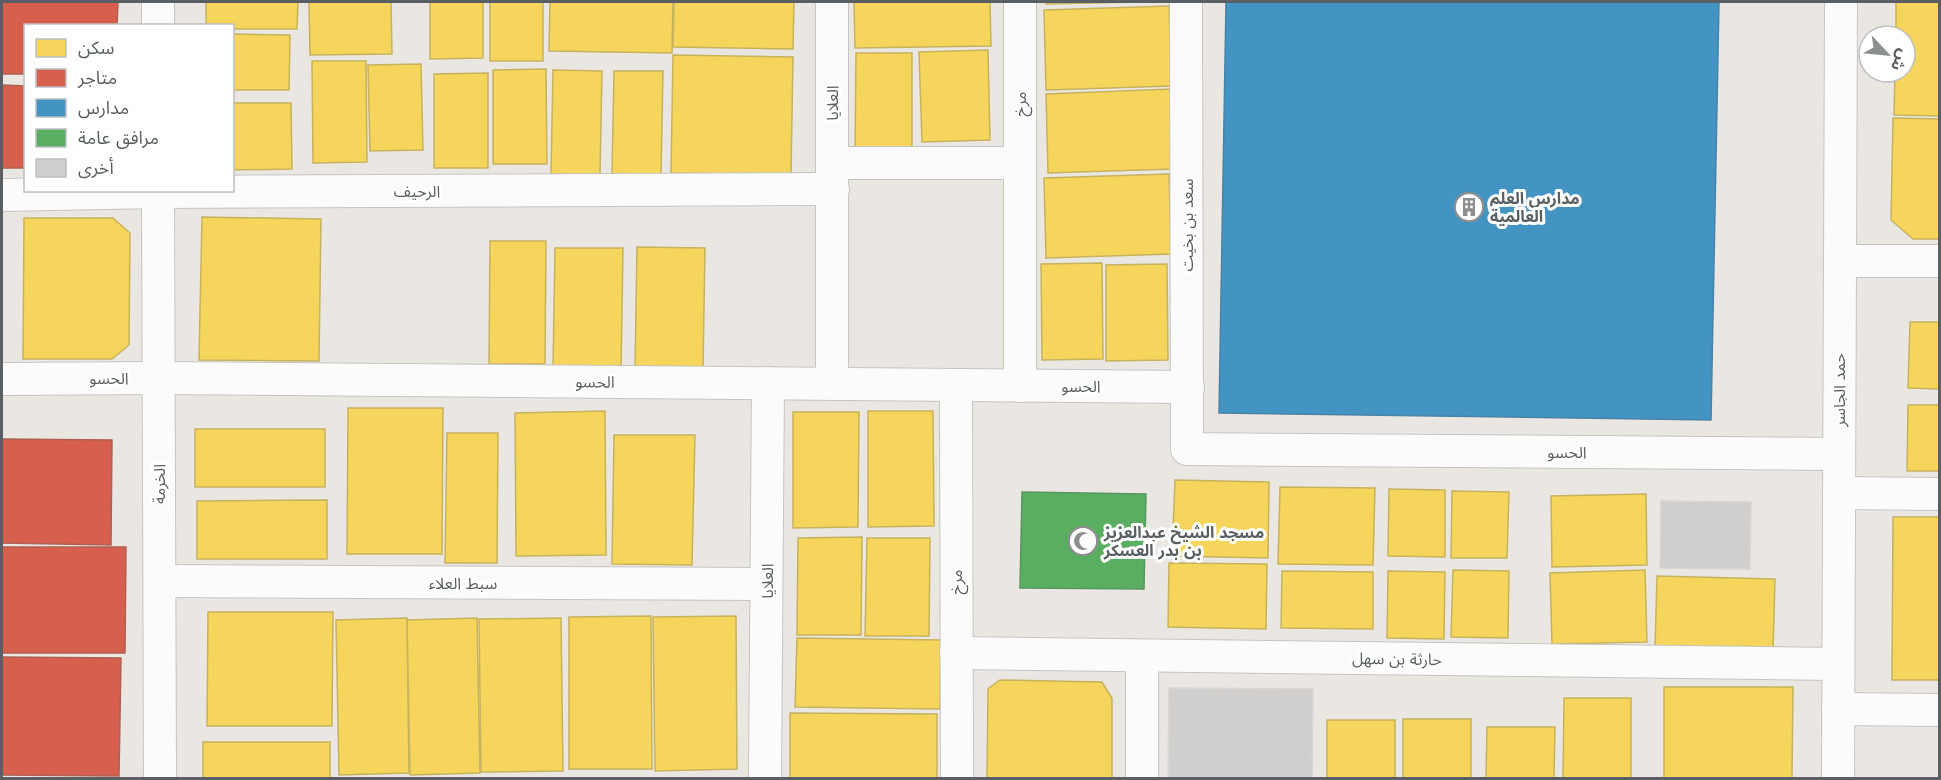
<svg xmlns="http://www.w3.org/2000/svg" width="1941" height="780" font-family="Jost,'Noto Sans Arabic',sans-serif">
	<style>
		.homes { fill: #f6d55c; stroke: #c7b25e; stroke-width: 1.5 }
		.shops { fill: #d6604d; stroke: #b06053; stroke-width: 1.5 }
		.schools { fill: #4393c3; stroke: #4a83a6; stroke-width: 1.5 }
		.public { fill: #5aae61; stroke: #5a9661; stroke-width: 1.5 }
		.building { fill: #d1cfcd; stroke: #d9d5d2; stroke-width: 1.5 }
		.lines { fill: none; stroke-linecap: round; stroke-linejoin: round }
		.street-casing { stroke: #c5c5c4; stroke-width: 34 }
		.street { stroke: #fcfbfb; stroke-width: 32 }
		.labels { text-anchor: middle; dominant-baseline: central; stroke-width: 6; stroke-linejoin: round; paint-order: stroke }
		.street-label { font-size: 16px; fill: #595f62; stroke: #fff }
		.poi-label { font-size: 16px; font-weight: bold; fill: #595f62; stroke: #fff; text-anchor: start }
	</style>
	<rect width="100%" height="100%" fill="#eae7e3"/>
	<g class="homes">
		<path d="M 206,2 L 298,2 L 297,29 L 232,29 L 232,26 L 206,26 Z"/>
		<path d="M 309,2 L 391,2 L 392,54 L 310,55 Z"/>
		<path d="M 430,2 L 483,2 L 483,58 L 430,59 Z"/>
		<rect x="490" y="2" width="53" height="59"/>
		<path d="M 550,2 L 673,2 L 672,53 L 549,51 Z"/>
		<path d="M 674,2 L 794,2 L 793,49 L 673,47 Z"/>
		<path d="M 854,2 L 990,2 L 991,46 L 855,48 Z"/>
		<path d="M 1046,2 L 1141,2 L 1046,4 Z"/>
		<path d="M 1896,2 L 1940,2 L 1940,116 L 1894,115 L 1895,72 L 1905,72 L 1905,36 L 1896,36 Z"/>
		<path d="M 1169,6 L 1171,86 L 1046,90 L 1044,10 Z"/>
		<path d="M 232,34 L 290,35 L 289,90 L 232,90 Z"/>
		<path d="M 988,50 L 990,140 L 922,142 L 919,52 Z"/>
		<path d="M 856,53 L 912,53 L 912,151 L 855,152 Z"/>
		<path d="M 673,55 L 793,57 L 791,175 L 671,173 Z"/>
		<path d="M 312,61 L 366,61 L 367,162 L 313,163 Z"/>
		<path d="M 421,64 L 423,150 L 370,151 L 368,65 Z"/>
		<path d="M 546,69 L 547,164 L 493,164 L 493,70 Z"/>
		<path d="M 553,70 L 602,71 L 600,175 L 551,174 Z"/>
		<path d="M 614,71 L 663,71 L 661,175 L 612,175 Z"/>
		<path d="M 488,73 L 488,168 L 434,168 L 434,74 Z"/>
		<path d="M 1171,89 L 1172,169 L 1048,173 L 1046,94 Z"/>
		<path d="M 232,103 L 291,103 L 292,169 L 232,170 Z"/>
		<path d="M 1893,118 L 1940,119 L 1940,239 L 1913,239 L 1891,220 Z"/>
		<path d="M 1169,174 L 1171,254 L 1046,258 L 1044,178 Z"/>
		<path d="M 202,217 L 321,219 L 319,361 L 199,360 Z"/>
		<path d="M 24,218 L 113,218 L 130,233 L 129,345 L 112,359 L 23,359 Z"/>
		<path d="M 490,241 L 546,241 L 545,364 L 489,364 Z"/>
		<path d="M 637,247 L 705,248 L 703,370 L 635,370 Z"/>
		<path d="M 555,248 L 623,248 L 621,372 L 553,370 Z"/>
		<path d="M 1102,263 L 1103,359 L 1042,360 L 1041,264 Z"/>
		<path d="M 1167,264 L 1168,360 L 1106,361 L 1106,265 Z"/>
		<path d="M 1910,322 L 1940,322 L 1940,389 L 1908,388 Z"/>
		<path d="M 1908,405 L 1940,405 L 1940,471 L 1907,471 Z"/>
		<path d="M 348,408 L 443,408 L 442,554 L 347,554 Z"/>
		<path d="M 605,411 L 606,555 L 516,556 L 515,413 Z"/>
		<path d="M 868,411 L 933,411 L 934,526 L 868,527 Z"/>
		<path d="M 793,412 L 859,412 L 858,527 L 793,528 Z"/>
		<rect x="195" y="429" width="130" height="58"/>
		<path d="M 447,433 L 498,433 L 497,563 L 445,563 Z"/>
		<path d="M 614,435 L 695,435 L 692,565 L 612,564 Z"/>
		<path d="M 1175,480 L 1269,482 L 1268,558 L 1172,556 Z"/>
		<path d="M 1280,487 L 1375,488 L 1373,565 L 1278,564 Z"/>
		<path d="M 1389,489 L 1445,490 L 1445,557 L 1388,556 Z"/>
		<path d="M 1452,491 L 1509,492 L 1507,558 L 1451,558 Z"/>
		<path d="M 1646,494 L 1647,565 L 1552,567 L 1551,496 Z"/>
		<path d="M 327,500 L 327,559 L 197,559 L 197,501 Z"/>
		<path d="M 1893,517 L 1940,517 L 1940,680 L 1892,680 Z"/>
		<path d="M 862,537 L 861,635 L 797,635 L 798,538 Z"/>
		<path d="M 867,538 L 930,538 L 929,636 L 865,636 Z"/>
		<path d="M 1169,563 L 1267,564 L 1266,629 L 1168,627 Z"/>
		<path d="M 1453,570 L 1509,571 L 1508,638 L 1451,637 Z"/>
		<path d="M 1645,570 L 1647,642 L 1552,644 L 1550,573 Z"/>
		<path d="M 1282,571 L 1373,572 L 1373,629 L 1281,628 Z"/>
		<path d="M 1388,571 L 1445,572 L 1444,639 L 1387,638 Z"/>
		<path d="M 1657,576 L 1775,579 L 1773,652 L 1655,649 Z"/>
		<path d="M 208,612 L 333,612 L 332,726 L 207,726 Z"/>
		<path d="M 651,616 L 652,769 L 569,769 L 569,617 Z"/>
		<path d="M 736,616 L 737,769 L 655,771 L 653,617 Z"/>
		<path d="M 407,618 L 409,773 L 339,775 L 336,620 Z"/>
		<path d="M 477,618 L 480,773 L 410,775 L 407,620 Z"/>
		<path d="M 561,618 L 563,771 L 481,772 L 479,619 Z"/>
		<path d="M 797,638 L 941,640 L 940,709 L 795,707 Z"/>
		<path d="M 1000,680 L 1102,682 L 1112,698 L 1112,778 L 987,778 L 988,689 Z"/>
		<path d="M 1664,687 L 1793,687 L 1792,778 L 1664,778 Z"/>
		<path d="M 1564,698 L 1631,698 L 1631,778 L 1563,778 Z"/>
		<path d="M 790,713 L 937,714 L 937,778 L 790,778 Z"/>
		<rect x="1403" y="719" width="68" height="59"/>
		<rect x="1327" y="720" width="68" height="58"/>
		<path d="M 1487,727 L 1555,727 L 1554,778 L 1486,778 Z"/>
		<rect x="203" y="742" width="127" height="36"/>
	</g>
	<g class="shops">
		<path d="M 2,2 L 118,2 L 117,26 L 26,26 L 26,74 L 2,74 Z"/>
		<path d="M 2,85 L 26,86 L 26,168 L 2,168 Z"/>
		<path d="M 2,439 L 112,440 L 111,545 L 2,543 Z"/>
		<path d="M 2,547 L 126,547 L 125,653 L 2,653 Z"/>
		<path d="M 2,657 L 121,658 L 119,776 L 2,775 Z"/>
	</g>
	<path class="schools" d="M 1226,2 L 1719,2 L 1711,420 L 1219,413 Z"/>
	<path class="public" d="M 1022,492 L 1146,494 L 1144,589 L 1020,588 Z"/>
	<g class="building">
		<path d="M 1661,501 L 1751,502 L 1750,569 L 1660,568 Z"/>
		<path d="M 1169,688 L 1313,689 L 1312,778 L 1168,778 Z"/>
	</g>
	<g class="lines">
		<g class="street-casing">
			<g id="street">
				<path d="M 158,2 L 158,26"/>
				<path d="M 1186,2 L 1187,449 L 1839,454"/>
				<path d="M 833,163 L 1020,163"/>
				<path d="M 158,190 L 160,778"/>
				<path d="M 2,195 L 158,192 L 833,189"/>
				<path d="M 1840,261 L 1940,261"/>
				<path d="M 2,379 L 159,378 L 1188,387"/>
				<path d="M 832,384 L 832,2"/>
				<path d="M 956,385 L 957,778"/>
				<path d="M 1020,386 L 1020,2"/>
				<path d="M 1839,493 L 1940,494"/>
				<path d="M 160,581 L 766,584"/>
				<path d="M 956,653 L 1838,664"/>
				<path d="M 1142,656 L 1142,778"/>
				<path d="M 1838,709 L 1940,710"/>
				<path d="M 765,778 L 768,383"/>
				<path d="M 1838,778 L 1841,2"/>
			</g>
		</g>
		<use href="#street" class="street"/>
	</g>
	<defs>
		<g id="building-ring" transform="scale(1.5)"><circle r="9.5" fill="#fff" stroke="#8c8f8f" stroke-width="1.5"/><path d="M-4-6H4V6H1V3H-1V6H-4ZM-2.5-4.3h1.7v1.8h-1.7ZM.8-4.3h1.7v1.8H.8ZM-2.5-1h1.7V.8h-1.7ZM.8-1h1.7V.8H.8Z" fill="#8c8f8f"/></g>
		<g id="mosque-ring" transform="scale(1.5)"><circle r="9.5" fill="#fff" stroke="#8c8f8f" stroke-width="1.5"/><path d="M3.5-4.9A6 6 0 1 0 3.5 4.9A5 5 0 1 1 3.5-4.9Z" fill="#8c8f8f"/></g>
	</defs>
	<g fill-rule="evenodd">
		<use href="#building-ring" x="1469" y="207"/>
		<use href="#mosque-ring" x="1083" y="541"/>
	</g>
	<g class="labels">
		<g class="street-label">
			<text transform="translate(832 103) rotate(-90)">العلايا</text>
			<text transform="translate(1020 104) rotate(-90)">مرخ</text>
			<text x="417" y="191">الرحيف</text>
			<text transform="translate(1187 225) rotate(-90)">سعد بن بخيت</text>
			<text x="109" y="378">الحسو</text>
			<text transform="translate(595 382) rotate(1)">الحسو</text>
			<text x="1081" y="386">الحسو</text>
			<text transform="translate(1839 390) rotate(-90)">حمد الجاسر</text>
			<text x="1567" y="452">الحسو</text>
			<text transform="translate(159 484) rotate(-90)">الخرمة</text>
			<text transform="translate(767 581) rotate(-90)">العلايا</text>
			<text transform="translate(956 582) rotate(-90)">مرخ</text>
			<text x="463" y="583">سبط العلاء</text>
			<text transform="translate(1397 659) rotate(1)">حارثة بن سهل</text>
		</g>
		<g class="poi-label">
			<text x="1490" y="198">مدارس العلم<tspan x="1490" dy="18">العالمية</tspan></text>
			<text x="1104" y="532">مسجد الشيخ عبدالعزيز<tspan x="1104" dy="18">بن بدر العسكر</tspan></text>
		</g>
	</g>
	<rect width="1941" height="780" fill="none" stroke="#595f62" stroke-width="6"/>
	<rect x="24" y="24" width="210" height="168" fill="#ffffff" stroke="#bdbfc0" stroke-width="1.5"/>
	<rect x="36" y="39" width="30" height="18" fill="#f6d55c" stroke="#bdbfc0" stroke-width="1.5"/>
	<text x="78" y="54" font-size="18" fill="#595f62">سكن</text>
	<rect x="36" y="69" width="30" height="18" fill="#d6604d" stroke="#bdbfc0" stroke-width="1.5"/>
	<text x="78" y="84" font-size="18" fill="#595f62">متاجر</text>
	<rect x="36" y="99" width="30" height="18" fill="#4393c3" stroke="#bdbfc0" stroke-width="1.5"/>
	<text x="78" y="114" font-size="18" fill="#595f62">مدارس</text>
	<rect x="36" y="129" width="30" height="18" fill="#5aae61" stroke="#bdbfc0" stroke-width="1.5"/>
	<text x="78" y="144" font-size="18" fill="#595f62">مرافق عامة</text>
	<rect x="36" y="159" width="30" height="18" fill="#d1cfcd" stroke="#bdbfc0" stroke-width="1.5"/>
	<text x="78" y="174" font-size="18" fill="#595f62">أخرى</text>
	<g transform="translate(1887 54) rotate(116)"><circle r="28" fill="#ffffff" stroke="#bdbfc0" stroke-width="1.5"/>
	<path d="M0-4.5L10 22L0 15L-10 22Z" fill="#8c8f8f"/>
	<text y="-9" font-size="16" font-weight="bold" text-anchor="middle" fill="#595f62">ش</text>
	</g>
</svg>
